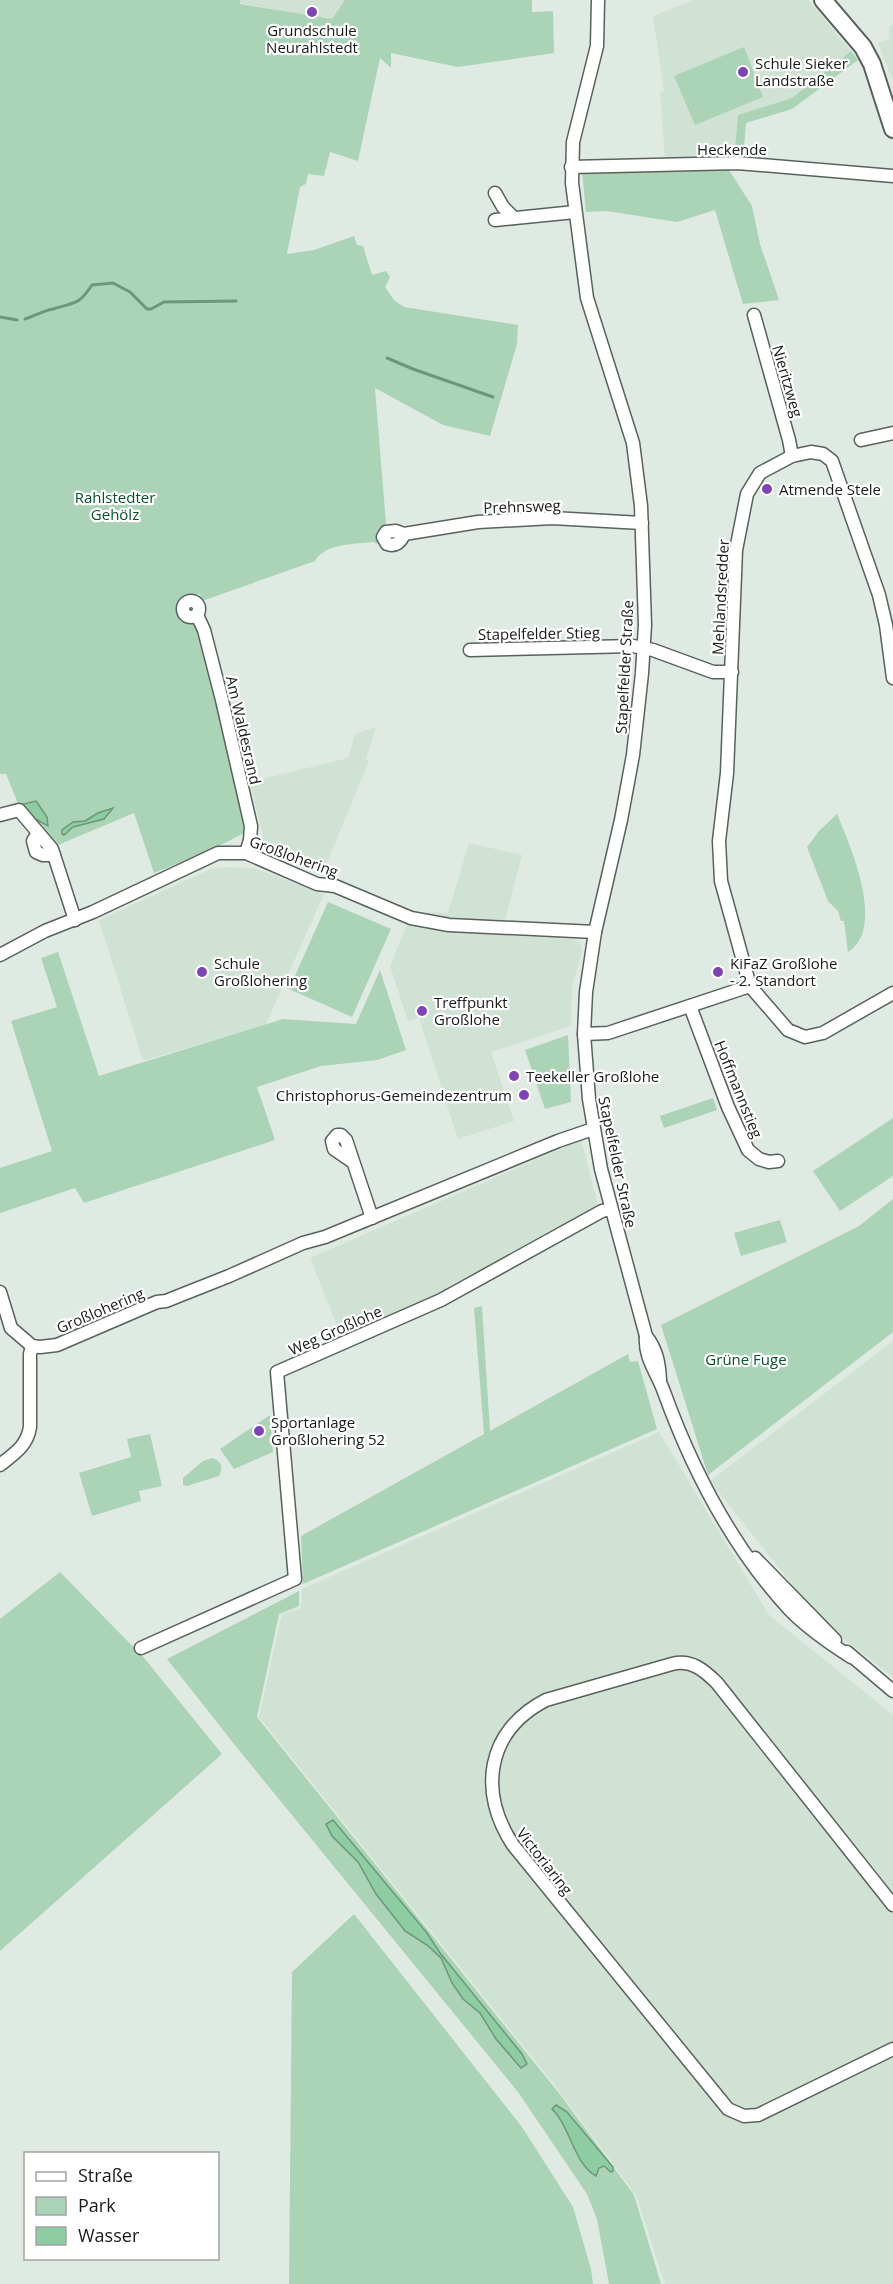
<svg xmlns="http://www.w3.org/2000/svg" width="893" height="2284" font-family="'Open Sans',sans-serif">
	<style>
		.built { fill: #d0e2d4 }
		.green { fill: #abd4b7 }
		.water { fill: #8ecda2; stroke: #6a9879; stroke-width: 1.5 }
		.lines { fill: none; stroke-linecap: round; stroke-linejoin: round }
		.stream { stroke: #6a9879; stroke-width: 3 }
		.minor-casing { stroke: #58625b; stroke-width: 15 }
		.major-casing { stroke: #58625b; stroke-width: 20 }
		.minor { stroke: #fff; stroke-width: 12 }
		.major { stroke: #fff; stroke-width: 16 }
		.poi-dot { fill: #7f43b9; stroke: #fff; stroke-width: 2 }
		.labels { text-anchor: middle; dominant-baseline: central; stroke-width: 4.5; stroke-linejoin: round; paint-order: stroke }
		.poi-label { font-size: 15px; fill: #171b18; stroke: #fff; text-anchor: start }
		.street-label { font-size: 15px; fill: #171b18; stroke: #fff }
		.park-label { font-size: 15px; fill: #05522b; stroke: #fff }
	</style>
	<rect width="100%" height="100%" fill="#dfeae2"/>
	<g class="built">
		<path d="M 240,0 L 345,0 L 332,20 L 240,3 Z"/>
		<path d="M 693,0 L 808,0 L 851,51 L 792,98 L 738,115 L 734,157 L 665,158 L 660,92 L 664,91 L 653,16 Z"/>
		<path d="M 893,25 L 893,78 L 892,79 L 878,43 L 889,39 L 889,26 Z"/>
		<path d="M 376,727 L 366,759 L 369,761 L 322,875 L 266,849 L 250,782 L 348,758 L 355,734 Z"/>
		<path d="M 469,843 L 522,855 L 501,935 L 572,939 L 580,943 L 582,952 L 572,987 L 571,1026 L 491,1052 L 514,1121 L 458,1139 L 419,1018 L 408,1021 L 390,966 L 412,912 L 448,913 Z"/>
		<path d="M 225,867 L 254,868 L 324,894 L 266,1024 L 143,1061 L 99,920 L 211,869 Z"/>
		<path d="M 581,1140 L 599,1209 L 450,1285 L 441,1298 L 343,1341 L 310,1258 Z"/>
		<path d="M 893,1341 L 893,1677 L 822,1622 L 710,1481 Z"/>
		<path d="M 659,1432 L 769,1615 L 893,1715 L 893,2284 L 665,2284 L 636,2195 L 554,2084 L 259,1717 L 282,1614 L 301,1608 L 302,1589 Z"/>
	</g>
	<g class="green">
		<path d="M 0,0 L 240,0 L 240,4 L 332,19 L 345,0 L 532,0 L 532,12 L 553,11 L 554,53 L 458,67 L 391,53 L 391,68 L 380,58 L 358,161 L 330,152 L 324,176 L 308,174 L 306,184 L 300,187 L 287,254 L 314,250 L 354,236 L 357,245 L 363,246 L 372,275 L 386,271 L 390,277 L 385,287 L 394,300 L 404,307 L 518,325 L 517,344 L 490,436 L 443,425 L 375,388 L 386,524 L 376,534 L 378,544 L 373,542 C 356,544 325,543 315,561 L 202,601 L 200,594 C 189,597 181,598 177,609 L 182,620 L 197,626 L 200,632 L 248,831 L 217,847 L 154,873 L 134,813 L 58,845 L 19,806 L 6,774 L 0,774 Z"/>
		<path d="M 744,47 L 763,97 L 695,125 L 674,76 Z"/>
		<path d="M 851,51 L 858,60 L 792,109 L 746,123 L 743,158 L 734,157 L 738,115 L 792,98 Z"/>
		<path d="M 710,169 L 729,170 L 752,206 L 760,244 L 779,300 L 743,304 L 715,210 L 677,222 L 607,211 L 586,212 L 582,171 Z"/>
		<path d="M 837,814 C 850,845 887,929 848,952 L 844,921 L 841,921 L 838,911 L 828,901 L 807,847 L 819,831 Z"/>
		<path d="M 328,902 L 391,929 L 352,1017 L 289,989 Z"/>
		<path d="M 58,952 L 99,1076 L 283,1019 L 356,1024 L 380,970 L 406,1050 L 377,1060 L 321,1066 L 257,1087 L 275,1140 L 84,1203 L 75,1188 L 0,1213 L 0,1168 L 52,1151 L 11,1021 L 57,1007 L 41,958 Z"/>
		<path d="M 568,1035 L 571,1102 L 545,1109 L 525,1050 Z"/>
		<path d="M 713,1098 L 717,1110 L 664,1128 L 660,1116 Z"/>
		<path d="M 893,1118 L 893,1176 L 840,1211 L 813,1171 Z"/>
		<path d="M 893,1199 L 893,1332 L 708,1475 L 661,1325 L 859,1226 Z"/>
		<path d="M 780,1220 L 787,1242 L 741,1256 L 734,1233 Z"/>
		<path d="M 482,1306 L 490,1431 L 628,1354 L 630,1362 L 638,1361 L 657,1429 L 303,1584 L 301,1536 L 484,1434 L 474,1308 Z"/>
		<path d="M 270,1415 L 273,1452 L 234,1469 L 220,1449 Z"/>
		<path d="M 150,1434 L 162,1486 L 139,1491 L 141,1501 L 92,1516 L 79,1473 L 131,1457 L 127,1439 Z"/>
		<path d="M 212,1458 C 221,1461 224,1467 219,1476 L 187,1486 L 183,1485 L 183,1478 L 203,1461 Z"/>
		<path d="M 60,1572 L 145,1659 L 222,1754 L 0,1951 L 0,1619 Z"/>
		<path d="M 299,1591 L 299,1606 L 279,1614 L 257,1717 L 562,2097 L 634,2195 L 661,2284 L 609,2284 L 597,2219 L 587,2194 L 518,2092 L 238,1749 L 167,1659 Z"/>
		<path d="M 354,1914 L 522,2127 L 573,2207 L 591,2269 L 593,2284 L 289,2284 L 292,1972 Z"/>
	</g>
	<g class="water">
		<path d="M 36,801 L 47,817 L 48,826 L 30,816 L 20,805 Z"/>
		<path d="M 113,808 L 104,819 L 73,827 L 64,835 L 62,834 L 62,830 L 73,822 L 85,821 L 98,813 Z"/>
		<path d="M 333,1820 L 427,1933 L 440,1953 L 522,2054 L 527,2064 L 521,2068 L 496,2039 L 480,2013 L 463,1999 L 452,1983 L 441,1958 L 427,1945 L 405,1931 L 376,1894 L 358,1862 L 332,1836 L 326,1824 Z"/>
		<path d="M 556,2105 L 567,2112 L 613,2167 L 613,2171 L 611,2172 L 604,2166 L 599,2168 L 596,2176 C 574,2164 570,2126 552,2109 Z"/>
	</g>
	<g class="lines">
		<g class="stream">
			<path d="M 0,317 L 17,320"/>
			<path d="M 25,319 C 34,316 43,311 53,309 C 75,302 78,306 92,285 L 113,283 L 130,292 L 147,309 L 151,309 L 164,302 L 236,301"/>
			<path d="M 387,358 L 413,369 L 493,397"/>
		</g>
		<g class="minor-casing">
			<g id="minor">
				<path d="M 598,0 L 597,46 L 573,142 L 572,183 L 587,298 L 633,443 L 641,506 L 645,625 L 642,673 L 633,755 L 621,820 L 595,932 L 586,992 L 584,1034 L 589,1099 L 601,1169 L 646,1336 C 657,1350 659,1363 660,1380"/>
				<path d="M 571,167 L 737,163 L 893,176"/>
				<path d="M 495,193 L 503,207 L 514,218"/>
				<path d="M 495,220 L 575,212"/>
				<path d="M 754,315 L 789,440 L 792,456"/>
				<path d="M 861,440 L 893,433"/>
				<path d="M 404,534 C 401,542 395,547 387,544 L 383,537 L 386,532 L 396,531 L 404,534 L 478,522 L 552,518 L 642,523"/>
				<circle cx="191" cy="609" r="8"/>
				<path d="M 197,615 L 204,630 L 222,700 L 251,826 L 250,840 L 246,853"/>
				<path d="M 470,650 L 633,646 L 653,650 L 713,672 L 732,672"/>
				<path d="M 893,678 L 886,625 L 879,595 L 832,461 L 823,454 L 811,452 L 792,456 L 760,473 L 747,494 L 736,550 L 727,773 L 719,841 L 721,881 L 750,986 L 788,1030 L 805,1037 L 823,1033 L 893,993"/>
				<path d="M 0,815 L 19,810 L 52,849 L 75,920"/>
				<path d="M 38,833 L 33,841 L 36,852 L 43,855 L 54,855"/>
				<path d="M 0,955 L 45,931 L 93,912 L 218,853 L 246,853 L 317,884 L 335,886 L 411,918 L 449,925 L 595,932"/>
				<path d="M 690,1006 L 728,1107 L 748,1150 L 759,1159 L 769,1162 L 778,1161"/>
				<path d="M 584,1034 L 608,1033 L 750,986"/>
				<path d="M 353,1162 L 334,1149 L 332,1141 L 337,1135 L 341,1135 L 346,1140 L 372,1218"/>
				<path d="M 0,1292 L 11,1328 L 32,1346 L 40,1347 L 57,1345 L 157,1302 L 166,1301 L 229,1276 L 303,1243 L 325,1237 L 558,1141 L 593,1129"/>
				<path d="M 646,1336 C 644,1358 657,1372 664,1392 C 692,1469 733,1548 789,1609 C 807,1628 829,1643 851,1657"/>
				<path d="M 0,1465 C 15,1453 27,1446 30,1427 L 30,1354 L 32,1346"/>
				<path d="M 755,1558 L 835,1640"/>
				<path d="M 141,1648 L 295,1579 L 277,1372 L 441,1300 L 602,1211 L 611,1209"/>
				<path d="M 847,1652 L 893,1691"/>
				<path d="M 893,1905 L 717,1683 C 704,1670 691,1659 672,1664 L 546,1700 C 486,1731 478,1792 513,1845 L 728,2109 L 744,2116 L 758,2115 L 893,2049"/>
			</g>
		</g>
		<g class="major-casing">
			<path id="major" d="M 823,0 L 863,47 L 872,64 L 893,129"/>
		</g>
		<use href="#minor" class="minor"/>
		<use href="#major" class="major"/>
	</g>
	<g class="poi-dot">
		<circle cx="312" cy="12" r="6"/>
		<circle cx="743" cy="72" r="6"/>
		<circle cx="767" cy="489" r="6"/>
		<circle cx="202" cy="972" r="6"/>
		<circle cx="718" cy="972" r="6"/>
		<circle cx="422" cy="1011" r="6"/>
		<circle cx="514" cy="1076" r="6"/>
		<circle cx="524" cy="1095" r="6"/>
		<circle cx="259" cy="1431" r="6"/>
	</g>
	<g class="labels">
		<g class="poi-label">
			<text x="312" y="30" text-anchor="middle">Grundschule<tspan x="312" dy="17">Neurahlstedt</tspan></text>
			<text x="755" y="63">Schule Sieker<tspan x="755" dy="17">Landstraße</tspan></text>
			<text x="779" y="489">Atmende Stele</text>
			<text x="214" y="963">Schule<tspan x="214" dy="17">Großlohering</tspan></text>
			<text x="730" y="963">KiFaZ Großlohe<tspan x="730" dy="17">- 2. Standort</tspan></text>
			<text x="434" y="1002">Treffpunkt<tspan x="434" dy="17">Großlohe</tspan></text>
			<text x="526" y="1076">Teekeller Großlohe</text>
			<text x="512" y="1095" text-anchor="end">Christophorus-Gemeindezentrum</text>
			<text x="271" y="1422">Sportanlage<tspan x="271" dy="17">Großlohering 52</tspan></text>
		</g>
		<g class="street-label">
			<text x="732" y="149">Heckende</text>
			<text transform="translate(788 381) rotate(74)">Nieritzweg</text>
			<text transform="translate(522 506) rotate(-2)">Prehnsweg</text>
			<text transform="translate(720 597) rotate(-87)">Mehlandsredder</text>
			<text transform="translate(539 633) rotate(-1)">Stapelfelder Stieg</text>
			<text transform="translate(624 667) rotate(-87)">Stapelfelder Straße</text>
			<text transform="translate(244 730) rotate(77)">Am Waldesrand</text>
			<text transform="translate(294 856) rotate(20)">Großlohering</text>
			<text transform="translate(739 1089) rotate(68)">Hoffmannstieg</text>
			<text transform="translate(618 1162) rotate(78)">Stapelfelder Straße</text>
			<text transform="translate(100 1310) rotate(-23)">Großlohering</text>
			<text transform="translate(335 1330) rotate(-24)">Weg Großlohe</text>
			<text transform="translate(545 1861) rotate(52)">Victoriaring</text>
		</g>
		<g class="park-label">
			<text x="115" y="497">Rahlstedter<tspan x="115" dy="17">Gehölz</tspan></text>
			<text x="746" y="1359">Grüne Fuge</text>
		</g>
	</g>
	<rect x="24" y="2152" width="195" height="108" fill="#ffffff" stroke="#a2a4a3" stroke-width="1.5"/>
	<rect x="36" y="2172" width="30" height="9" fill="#ffffff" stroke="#a2a4a3" stroke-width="1.5"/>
	<text x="78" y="2182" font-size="18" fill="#171b18">Straße</text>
	<rect x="36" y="2197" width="30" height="18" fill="#abd4b7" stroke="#a2a4a3" stroke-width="1.5"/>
	<text x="78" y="2212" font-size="18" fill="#171b18">Park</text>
	<rect x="36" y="2227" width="30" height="18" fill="#8ecda2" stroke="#a2a4a3" stroke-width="1.5"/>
	<text x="78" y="2242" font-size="18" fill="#171b18">Wasser</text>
</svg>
